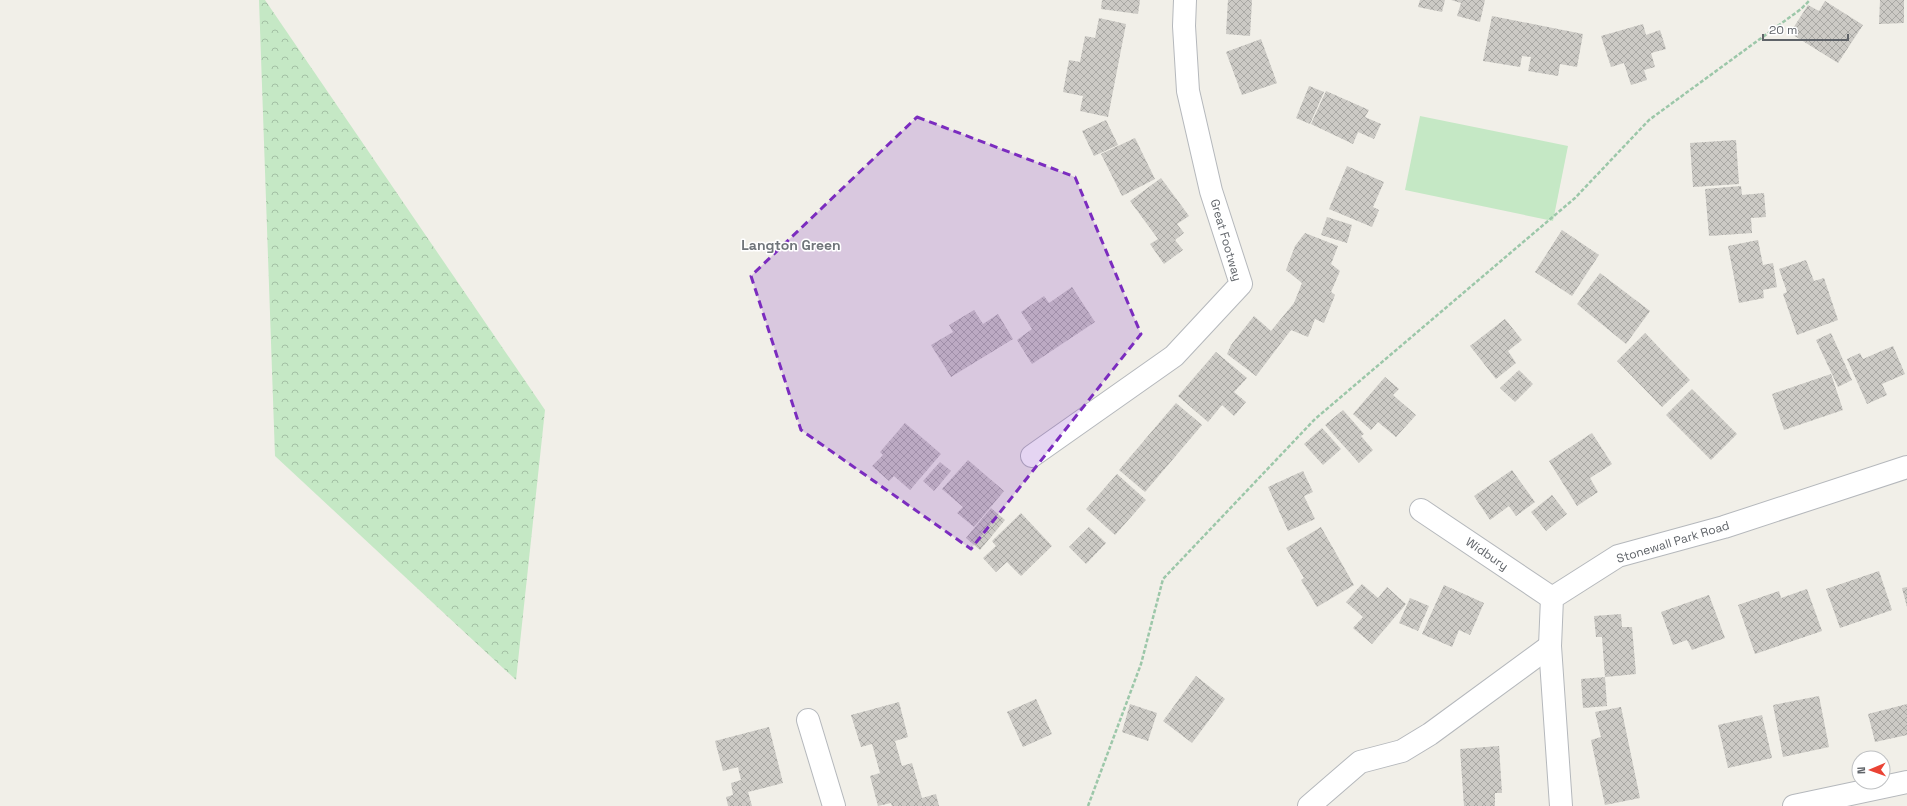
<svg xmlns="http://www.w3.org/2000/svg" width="1907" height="806" font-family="'Space Grotesk',sans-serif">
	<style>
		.forest { fill: url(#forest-crowns) }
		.garden { fill: #c5e8c5 }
		.building { fill: url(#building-cross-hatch) }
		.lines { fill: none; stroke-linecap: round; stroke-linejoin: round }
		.minor-casing { stroke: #b5b8bc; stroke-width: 24 }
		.path { stroke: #9cc7a9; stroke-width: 2.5; stroke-dasharray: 4 2; stroke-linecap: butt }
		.minor { stroke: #fff; stroke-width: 22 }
		.marked { fill: #7b2cbf; fill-opacity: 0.2; stroke: #7b2cbf; stroke-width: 3; stroke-dasharray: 8 5; stroke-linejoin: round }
		.labels { text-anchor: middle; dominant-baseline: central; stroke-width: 3; stroke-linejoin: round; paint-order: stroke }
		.street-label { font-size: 12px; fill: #5f6368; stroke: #fff }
		.quarter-label { font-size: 14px; font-weight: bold; fill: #70757a; stroke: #fff }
	</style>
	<defs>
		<pattern id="forest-crowns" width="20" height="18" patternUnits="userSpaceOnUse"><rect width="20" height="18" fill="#c5e8c5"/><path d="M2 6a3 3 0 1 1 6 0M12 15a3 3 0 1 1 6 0" fill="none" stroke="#a3c0a4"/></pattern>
		<pattern id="building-cross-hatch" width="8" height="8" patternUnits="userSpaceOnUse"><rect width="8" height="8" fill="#cccac5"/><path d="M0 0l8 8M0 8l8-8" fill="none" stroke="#a9a8a4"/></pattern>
	</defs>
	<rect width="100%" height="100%" fill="#f1efe8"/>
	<path class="forest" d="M 259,0 L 265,0 L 545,410 L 516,680 L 275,456 Z"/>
	<path class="garden" d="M 1420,116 L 1568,146 L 1553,221 L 1405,190 Z"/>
	<g class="building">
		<path d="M 1102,0 L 1140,0 L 1138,14 L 1101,9 Z"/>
		<path d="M 1228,0 L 1252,0 L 1250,36 L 1226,34 Z"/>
		<path d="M 1420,0 L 1445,0 L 1442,12 L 1418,7 Z"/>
		<path d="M 1451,0 L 1485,0 L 1480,22 L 1457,16 L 1461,3 Z"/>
		<path d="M 1880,0 L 1904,0 L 1904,23 L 1879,24 Z"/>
		<path d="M 1825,1 L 1863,25 L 1838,63 L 1790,33 L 1808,5 L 1819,11 Z"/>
		<path d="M 1492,16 L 1583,34 L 1577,67 L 1560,64 L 1558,76 L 1528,71 L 1531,57 L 1522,56 L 1520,67 L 1483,61 Z"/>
		<path d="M 1099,18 L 1126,24 L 1108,117 L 1080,111 L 1083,96 L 1063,92 L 1069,60 L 1080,62 L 1085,36 L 1095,38 Z"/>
		<path d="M 1643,24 L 1646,35 L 1660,30 L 1666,49 L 1651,53 L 1655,67 L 1644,70 L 1647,80 L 1631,85 L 1624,63 L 1611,67 L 1601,36 Z"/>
		<path d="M 1261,39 L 1277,83 L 1242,95 L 1226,52 Z"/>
		<path d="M 1309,86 L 1324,92 L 1310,124 L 1296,118 Z"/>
		<path d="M 1326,91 L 1369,110 L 1365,117 L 1381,124 L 1374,139 L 1358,132 L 1353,144 L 1311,124 Z"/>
		<path d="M 1106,120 L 1118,145 L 1094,156 L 1082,131 Z"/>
		<path d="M 1135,138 L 1155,179 L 1122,196 L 1101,154 Z"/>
		<path d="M 1736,140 L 1739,184 L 1693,187 L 1690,143 Z"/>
		<path d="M 1347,166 L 1384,182 L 1373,207 L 1379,210 L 1372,227 L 1329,209 Z"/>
		<path d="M 1161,178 L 1189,216 L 1177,224 L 1184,233 L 1175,240 L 1183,250 L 1164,264 L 1150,244 L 1158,239 L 1130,201 Z"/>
		<path d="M 1741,186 L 1742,195 L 1764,193 L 1766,217 L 1751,218 L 1752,233 L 1709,236 L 1705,189 Z"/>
		<path d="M 1327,217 L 1352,225 L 1347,243 L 1321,235 Z"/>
		<path d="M 1562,230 L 1599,255 L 1572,296 L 1535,272 Z"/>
		<path d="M 1305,233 L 1338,246 L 1331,264 L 1340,271 L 1331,292 L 1335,295 L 1324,323 L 1315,319 L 1308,337 L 1291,330 L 1256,376 L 1227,354 L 1231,345 L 1254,316 L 1271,331 L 1294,303 L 1302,283 L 1286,270 L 1295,246 Z"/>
		<path d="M 1758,240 L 1763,265 L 1773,263 L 1777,287 L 1763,290 L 1764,298 L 1739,303 L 1728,246 Z"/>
		<path d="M 1806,260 L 1814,281 L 1824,278 L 1838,320 L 1797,335 L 1783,294 L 1787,292 L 1779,269 Z"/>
		<path d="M 1600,273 L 1650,311 L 1626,344 L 1577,304 Z"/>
		<path d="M 1072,287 L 1095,322 L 1032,364 L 1017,340 L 1032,329 L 1021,312 L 1044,296 L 1049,303 Z"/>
		<path d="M 974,310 L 983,324 L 998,314 L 1013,339 L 951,377 L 931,345 L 953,332 L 949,325 Z"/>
		<path d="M 1505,319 L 1522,340 L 1508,351 L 1516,363 L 1496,379 L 1470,346 Z"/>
		<path d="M 1645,333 L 1690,380 L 1662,407 L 1617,361 Z"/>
		<path d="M 1831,333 L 1852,380 L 1838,387 L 1816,340 Z"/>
		<path d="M 1893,346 L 1905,374 L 1882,384 L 1887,395 L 1867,404 L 1847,359 L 1860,353 L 1863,359 Z"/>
		<path d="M 1216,352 L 1247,378 L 1234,392 L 1246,402 L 1234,416 L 1222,405 L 1208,422 L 1178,396 Z"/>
		<path d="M 1519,370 L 1533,384 L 1515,402 L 1500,388 Z"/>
		<path d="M 1831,374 L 1843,410 L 1784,430 L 1772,394 Z"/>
		<path d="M 1385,377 L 1399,389 L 1393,395 L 1416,415 L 1396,437 L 1378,422 L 1371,430 L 1353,414 Z"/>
		<path d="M 1692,389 L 1737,434 L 1711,460 L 1666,415 Z"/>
		<path d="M 1176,403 L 1202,425 L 1145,492 L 1119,470 Z"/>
		<path d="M 1343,410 L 1364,434 L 1361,436 L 1373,450 L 1359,463 L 1325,425 Z"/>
		<path d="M 905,423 L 941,454 L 910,490 L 894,476 L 889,481 L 872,466 L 883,455 L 880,452 Z"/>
		<path d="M 1322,428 L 1341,449 L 1323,465 L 1304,444 Z"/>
		<path d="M 1592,433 L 1612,464 L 1590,478 L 1598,492 L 1577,506 L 1549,461 Z"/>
		<path d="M 968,460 L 1004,491 L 974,527 L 957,513 L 963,507 L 942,489 Z"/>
		<path d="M 940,462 L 951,471 L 934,491 L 923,481 Z"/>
		<path d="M 1512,470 L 1535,502 L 1516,516 L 1509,506 L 1490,520 L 1474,496 Z"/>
		<path d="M 1303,471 L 1313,492 L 1304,496 L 1315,519 L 1288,531 L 1268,487 Z"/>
		<path d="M 1117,474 L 1146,500 L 1115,535 L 1086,509 Z"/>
		<path d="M 1552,495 L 1567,514 L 1546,531 L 1531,512 Z"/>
		<path d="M 991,508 L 1005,520 L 980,550 L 966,538 Z"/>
		<path d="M 1021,513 L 1052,546 L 1021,576 L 1007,562 L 996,572 L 983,558 L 996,546 L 992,541 Z"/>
		<path d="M 1089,527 L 1106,543 L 1086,564 L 1069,547 Z"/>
		<path d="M 1321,527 L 1354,585 L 1317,607 L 1301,580 L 1304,578 L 1286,548 Z"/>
		<path d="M 1879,571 L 1892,610 L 1840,628 L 1826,589 Z"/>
		<path d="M 1362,584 L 1378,598 L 1387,587 L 1406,604 L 1372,644 L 1353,628 L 1363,617 L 1346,602 Z"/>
		<path d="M 1444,585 L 1484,603 L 1470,635 L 1459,630 L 1452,647 L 1422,634 Z"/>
		<path d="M 1907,587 L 1907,607 L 1902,588 Z"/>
		<path d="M 1807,589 L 1822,631 L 1755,654 L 1738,605 L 1779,591 L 1781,598 Z"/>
		<path d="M 1709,595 L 1725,638 L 1692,650 L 1687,640 L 1673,645 L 1661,612 Z"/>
		<path d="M 1410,598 L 1429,606 L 1418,631 L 1399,623 Z"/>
		<path d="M 1621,614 L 1622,627 L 1632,627 L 1636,674 L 1605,677 L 1602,637 L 1596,637 L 1594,616 Z"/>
		<path d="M 1196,676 L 1225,699 L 1192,743 L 1163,721 Z"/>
		<path d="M 1605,677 L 1607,706 L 1583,708 L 1581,679 Z"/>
		<path d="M 1819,696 L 1829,747 L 1783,757 L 1773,705 Z"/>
		<path d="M 1036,699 L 1052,734 L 1023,747 L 1007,712 Z"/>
		<path d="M 899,702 L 908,737 L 895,741 L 902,766 L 912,763 L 922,798 L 936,794 L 939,806 L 892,806 L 891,803 L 878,806 L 870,776 L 880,773 L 872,744 L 861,747 L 851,715 Z"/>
		<path d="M 1130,704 L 1157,713 L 1148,741 L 1122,732 Z"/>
		<path d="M 1907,704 L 1907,735 L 1875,742 L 1868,714 Z"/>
		<path d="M 1621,707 L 1640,798 L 1605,805 L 1591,740 L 1601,737 L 1595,712 Z"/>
		<path d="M 1762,715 L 1772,758 L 1728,768 L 1718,725 Z"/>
		<path d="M 769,727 L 783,783 L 748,792 L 752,806 L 728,806 L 726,797 L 733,795 L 731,783 L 741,780 L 738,767 L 723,771 L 715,741 Z"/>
		<path d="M 1499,746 L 1502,793 L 1495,793 L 1495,806 L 1464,806 L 1460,749 Z"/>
	</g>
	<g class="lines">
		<g class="minor-casing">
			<g id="minor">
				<path d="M 1032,456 L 1174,356 L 1241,284 L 1211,191 L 1188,91 L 1184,26 L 1185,0"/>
				<path d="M 1421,510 L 1552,598"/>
				<path d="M 808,720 L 834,806"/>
				<path d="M 1309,806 L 1360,762 L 1402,751 L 1430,734 L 1550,646"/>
				<path d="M 1561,806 L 1550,646 L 1552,598 L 1618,556 L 1724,527 L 1907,467"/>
				<path d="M 1794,806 L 1907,782"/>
			</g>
		</g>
		<path class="path" d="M 1088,806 L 1141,664 L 1163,579 L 1315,419 L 1575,198 L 1649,120 L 1801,9 L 1810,0"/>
		<use href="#minor" class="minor"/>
	</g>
	<path class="marked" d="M 917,117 L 1075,177 L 1141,334 L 971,549 L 801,430 L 751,276 Z"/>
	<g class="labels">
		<g class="street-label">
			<text transform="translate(1226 240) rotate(74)">Great Footway</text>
			<text transform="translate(1673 542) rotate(-17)">Stonewall Park Road</text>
			<text transform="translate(1487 554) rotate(34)">Widbury</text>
		</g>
		<g class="quarter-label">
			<text x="791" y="245">Langton Green</text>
		</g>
	</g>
	<g transform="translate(1871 770) rotate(268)"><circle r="19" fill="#ffffff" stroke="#bfc1c3"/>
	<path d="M0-3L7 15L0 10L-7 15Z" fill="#ea4335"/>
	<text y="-6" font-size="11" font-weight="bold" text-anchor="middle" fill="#5f6368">N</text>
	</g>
	<path d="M1763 34v6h85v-6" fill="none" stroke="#5f6368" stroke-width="2"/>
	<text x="1769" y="34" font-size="12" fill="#5f6368" stroke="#ffffff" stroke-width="3" paint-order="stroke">20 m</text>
</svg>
